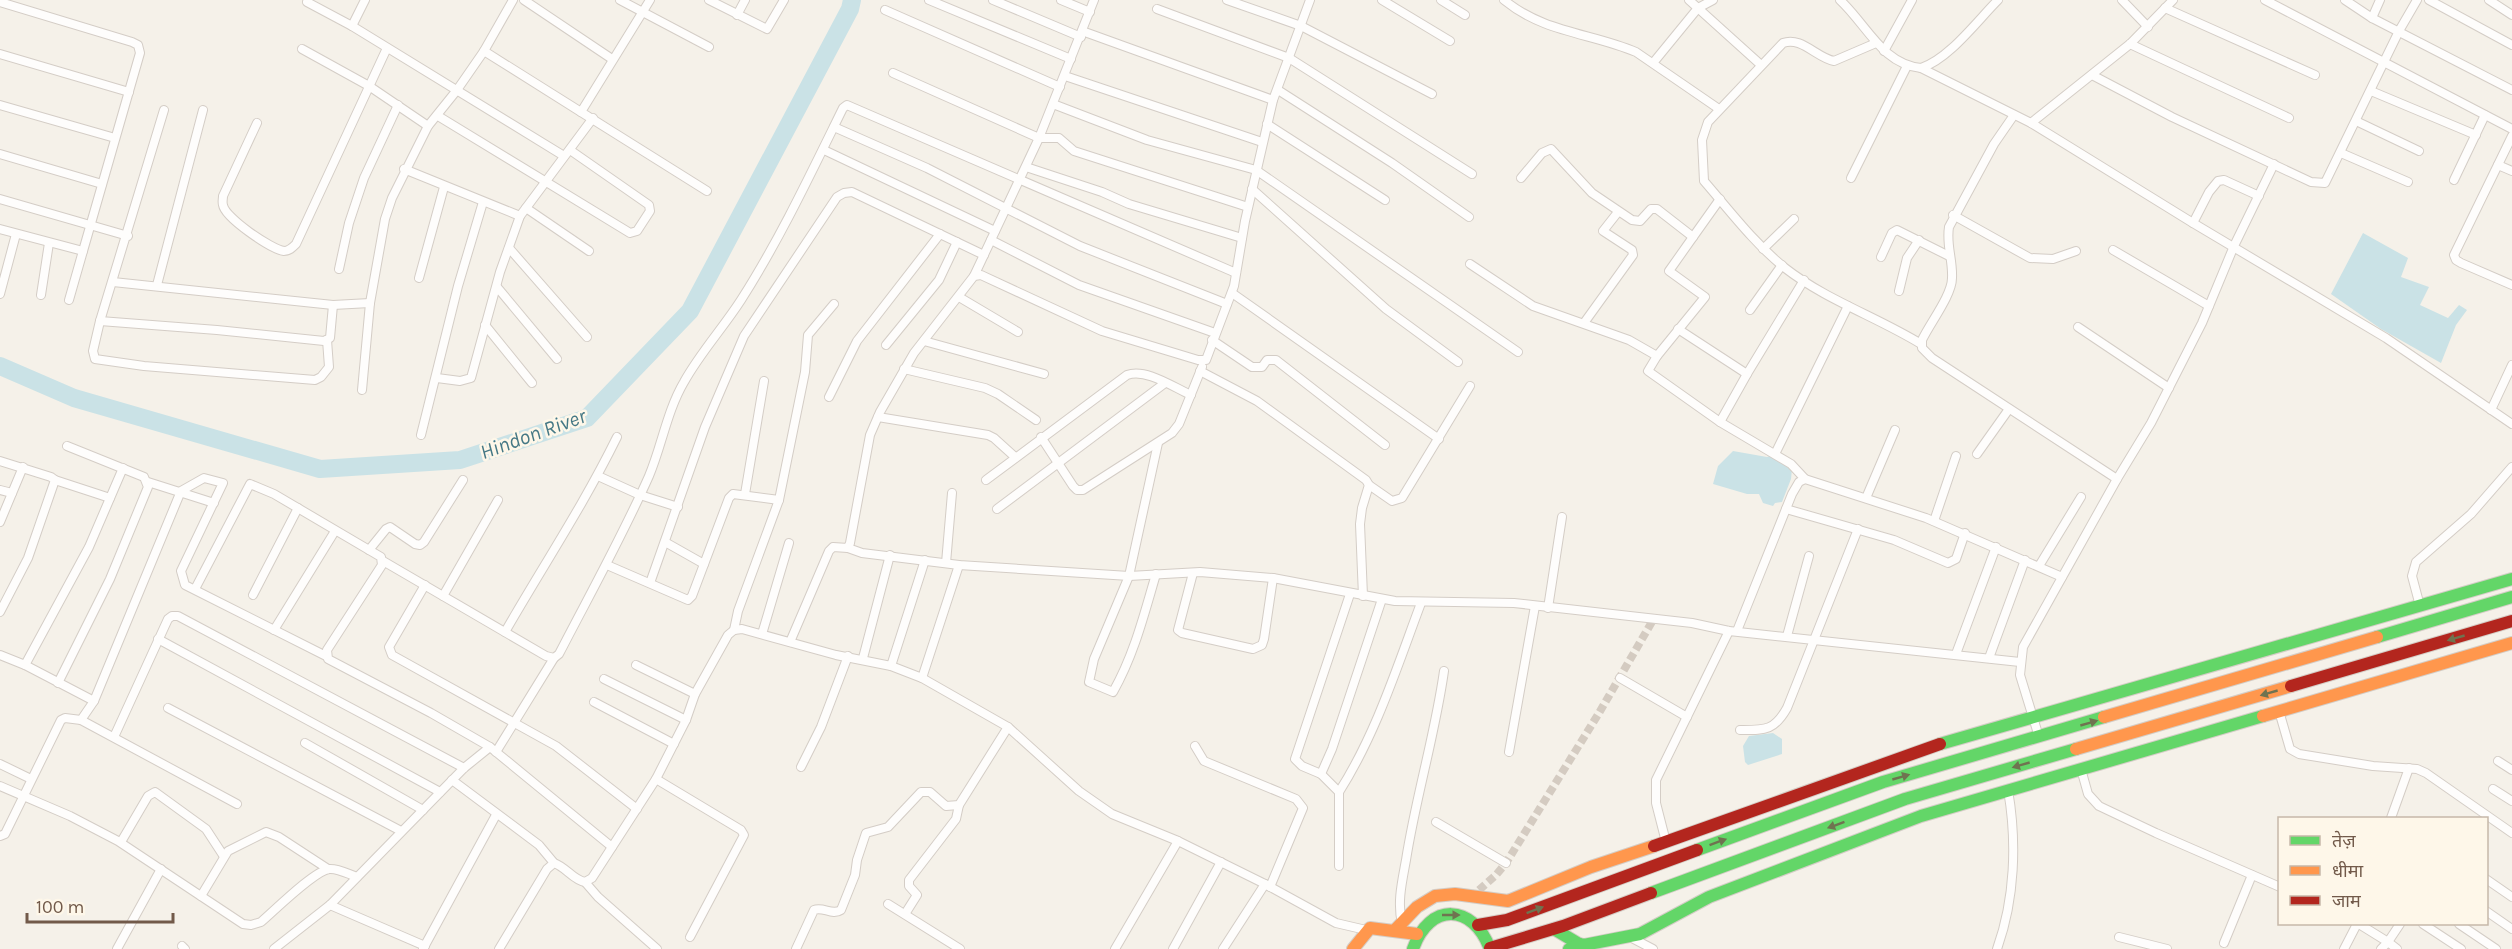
<svg xmlns="http://www.w3.org/2000/svg" width="2512" height="949" font-family="Karla,'Noto Sans Devanagari',sans-serif">
	<style>
		.water { fill: #cae2e6 }
		.lines { fill: none; stroke-linecap: round; stroke-linejoin: round }
		.river { stroke: #cae2e6; stroke-width: 18 }
		.street-tunnel { stroke: #d4cbc1; stroke-width: 8; stroke-dasharray: 8 4; stroke-linecap: butt }
		.street-casing { stroke: #d4cdc6; stroke-width: 10 }
		.fast-casing { stroke: #d4cdc6; stroke-width: 14 }
		.slow-casing { stroke: #d4cdc6; stroke-width: 14 }
		.jam-casing { stroke: #d4cdc6; stroke-width: 14 }
		.street { stroke: #fefdfc; stroke-width: 8 }
		.fast { stroke: #63d668; stroke-width: 12 }
		.slow { stroke: #ff974d; stroke-width: 12 }
		.jam { stroke: #b3261e; stroke-width: 12 }
		.oneway { fill: #6f7350 }
		.labels { text-anchor: middle; dominant-baseline: central; stroke-width: 5; stroke-linejoin: round; paint-order: stroke }
		.water-label { font-size: 21px; font-style: italic; fill: #457885; stroke: #fef7e9 }
	</style>
	<rect width="100%" height="100%" fill="#f5f1e9"/>
	<g class="water">
		<path d="M 2363,233 L 2408,258 L 2401,277 L 2429,287 L 2420,305 L 2448,318 L 2459,305 L 2467,310 L 2456,325 L 2441,363 L 2381,329 L 2331,294 Z"/>
		<path d="M 1733,451 L 1767,457 L 1772,455 L 1792,469 L 1791,479 L 1782,502 L 1775,503 L 1773,506 L 1763,503 L 1759,494 L 1747,494 L 1713,484 L 1718,466 Z"/>
		<path d="M 1773,733 L 1782,739 L 1782,754 L 1748,765 L 1745,762 L 1743,746 L 1749,736 Z"/>
	</g>
	<g class="lines">
		<path class="river" d="M 0,366 L 74,398 L 320,469 L 460,460 L 587,418 L 690,311 L 850,9 L 852,0"/>
		<path class="street-tunnel" d="M 1470,898 L 1496,875 L 1506,863 L 1599,713 L 1653,620"/>
		<g class="street-casing">
			<g id="street">
				<path d="M 365,0 L 352,26 L 564,156"/>
				<path d="M 524,0 L 612,59"/>
				<path d="M 620,0 L 709,47"/>
				<path d="M 650,0 L 581,112 L 707,191"/>
				<path d="M 709,0 L 767,29 L 784,0"/>
				<path d="M 929,0 L 1071,59"/>
				<path d="M 993,0 L 1081,37"/>
				<path d="M 1061,0 L 1090,12"/>
				<path d="M 1227,0 L 1301,26 L 1432,94"/>
				<path d="M 1382,0 L 1450,41"/>
				<path d="M 1441,0 L 1465,15"/>
				<path d="M 1504,0 C 1544,33 1592,33 1636,52 L 1719,109"/>
				<path d="M 1689,0 L 1761,65"/>
				<path d="M 1840,0 C 1867,25 1882,64 1921,68 L 2031,123 L 2193,223 L 2386,338 L 2512,424"/>
				<path d="M 2122,0 L 2148,27"/>
				<path d="M 2265,0 L 2512,129"/>
				<path d="M 2345,0 L 2372,18 L 2512,90"/>
				<path d="M 2429,0 L 2512,45"/>
				<path d="M 2489,0 L 2512,15"/>
				<path d="M 0,2 L 132,42 L 138,45 L 140,53 L 83,251 L 0,229"/>
				<path d="M 307,2 L 352,26"/>
				<path d="M 2165,8 L 2315,75"/>
				<path d="M 1157,9 L 1289,58 L 1472,174"/>
				<path d="M 885,10 L 1060,87"/>
				<path d="M 737,15 L 745,0"/>
				<path d="M 2372,18 L 2380,0"/>
				<path d="M 1082,31 L 1273,100"/>
				<path d="M 1876,43 L 1834,61 C 1817,58 1801,36 1783,43 L 1708,122 L 1702,140 L 1704,181 C 1730,211 1754,243 1785,268 C 1826,300 1877,317 1921,344"/>
				<path d="M 2130,44 L 2289,118"/>
				<path d="M 302,49 L 369,86 L 428,126"/>
				<path d="M 484,51 L 581,112"/>
				<path d="M 1884,51 L 1912,0"/>
				<path d="M 0,54 L 129,92"/>
				<path d="M 1653,63 L 1698,8 L 1713,0"/>
				<path d="M 1921,68 C 1949,59 1977,21 1998,0"/>
				<path d="M 893,73 L 1039,138 L 1059,138 L 1074,151 L 1248,207"/>
				<path d="M 2092,75 L 2172,117 L 2311,182 L 2325,183 L 2399,31 L 2417,0"/>
				<path d="M 1065,76 L 1262,142"/>
				<path d="M 1278,90 L 1392,163 L 1469,217"/>
				<path d="M 2371,91 L 2476,135"/>
				<path d="M 1053,104 L 1147,140 L 1256,170 L 1518,352"/>
				<path d="M 0,105 L 115,138"/>
				<path d="M 164,110 L 100,321 L 93,351 L 95,359 L 144,366 L 315,380 L 321,377 L 329,367 L 327,340"/>
				<path d="M 2014,115 L 1994,144 L 1949,227 C 1946,245 1953,260 1952,278 C 1952,295 1930,323 1922,340 L 1922,348 L 1932,358 L 2117,479"/>
				<path d="M 438,116 L 630,233 L 637,231 L 650,211 L 649,205 L 570,150"/>
				<path d="M 2356,121 L 2419,151"/>
				<path d="M 257,123 L 223,196 C 223,199 222,202 223,205 C 225,218 271,249 284,251 C 289,251 292,248 296,244 L 387,48"/>
				<path d="M 2031,123 L 2130,44 L 2173,0"/>
				<path d="M 1267,124 L 1385,200"/>
				<path d="M 834,127 L 927,168 L 1080,246 L 1227,304"/>
				<path d="M 2512,136 L 2454,255 L 2456,260 L 2461,263 L 2512,285"/>
				<path d="M 824,150 L 995,231"/>
				<path d="M 2341,153 L 2408,182"/>
				<path d="M 0,154 L 102,184"/>
				<path d="M 2498,165 L 2512,171"/>
				<path d="M 1026,167 L 1102,192 L 1129,204 L 1242,238"/>
				<path d="M 404,169 L 520,216"/>
				<path d="M 1521,178 L 1542,153 L 1551,149 L 1592,193 L 1632,220 L 1640,221 L 1651,209 L 1657,209 L 1693,237 L 1720,199"/>
				<path d="M 1851,178 L 1907,66"/>
				<path d="M 2454,180 L 2485,115"/>
				<path d="M 1252,189 L 1386,309 L 1458,362"/>
				<path d="M 0,199 L 128,236"/>
				<path d="M 526,208 L 589,251"/>
				<path d="M 1953,215 L 2030,258 L 2053,259 L 2076,251"/>
				<path d="M 2193,223 L 2209,192 L 2218,181 L 2224,180 L 2259,196"/>
				<path d="M 991,240 L 1079,285 L 1215,333"/>
				<path d="M 509,248 L 587,337"/>
				<path d="M 1763,249 L 1794,219"/>
				<path d="M 2113,250 L 2209,306"/>
				<path d="M 1881,257 L 1892,233 L 1897,230 L 1949,256"/>
				<path d="M 1470,264 L 1533,306 L 1629,340 L 1657,356 L 1648,371 L 1720,422 L 1791,464 L 1805,479"/>
				<path d="M 339,269 L 349,223 L 364,178 L 398,105"/>
				<path d="M 974,276 L 1039,138 L 1094,0"/>
				<path d="M 419,278 L 444,187"/>
				<path d="M 113,282 L 333,305 L 370,303"/>
				<path d="M 157,285 L 203,110"/>
				<path d="M 497,287 L 557,359"/>
				<path d="M 1899,291 L 1907,258 L 1919,240"/>
				<path d="M 1232,293 L 1439,439"/>
				<path d="M 0,294 L 16,234"/>
				<path d="M 41,295 L 49,243"/>
				<path d="M 959,297 L 1018,332"/>
				<path d="M 69,300 L 83,251"/>
				<path d="M 1750,310 L 1782,265"/>
				<path d="M 100,321 L 217,330 L 324,341 L 330,338 L 333,305"/>
				<path d="M 1584,323 L 1633,255 L 1632,250 L 1603,231 L 1618,212"/>
				<path d="M 485,325 L 532,383"/>
				<path d="M 2078,327 L 2169,388"/>
				<path d="M 1678,329 L 1747,374"/>
				<path d="M 1212,340 L 1252,367 L 1262,367 L 1267,360 L 1276,360 L 1385,445"/>
				<path d="M 924,341 L 1044,374"/>
				<path d="M 886,345 L 939,280 L 957,242"/>
				<path d="M 1657,356 L 1705,297 L 1669,271 L 1693,237"/>
				<path d="M 904,369 L 985,388 L 998,394 L 1036,420"/>
				<path d="M 1200,371 L 1257,401 L 1366,480 L 1369,485 L 1362,508 L 1360,524 L 1363,596"/>
				<path d="M 437,378 L 460,381 L 471,378 L 500,272 L 520,216 L 593,118"/>
				<path d="M 362,390 L 370,303 L 385,219 L 392,198 L 428,126 L 457,90 L 484,51 L 513,0"/>
				<path d="M 829,397 L 857,341 L 940,234"/>
				<path d="M 2491,410 L 2512,365"/>
				<path d="M 878,417 L 988,435 L 994,438 L 1015,457"/>
				<path d="M 1720,422 L 1747,374 L 1804,280"/>
				<path d="M 421,435 L 458,286 L 483,202"/>
				<path d="M 1041,437 L 1073,486 L 1077,490 L 1083,490 L 1172,433 L 1179,424 L 1202,367"/>
				<path d="M 1775,454 L 1848,306"/>
				<path d="M 1977,454 L 2009,409"/>
				<path d="M 0,461 L 51,477 L 55,480 L 28,558 L 0,612"/>
				<path d="M 598,476 L 640,495 L 678,507"/>
				<path d="M 55,480 L 110,498"/>
				<path d="M 986,480 L 1127,375 C 1146,368 1173,387 1191,395"/>
				<path d="M 148,482 L 214,503"/>
				<path d="M 1369,485 L 1392,501 L 1402,498 L 1470,386"/>
				<path d="M 0,490 L 12,493"/>
				<path d="M 745,494 L 764,381"/>
				<path d="M 1866,498 L 1895,430"/>
				<path d="M 997,509 L 1165,383"/>
				<path d="M 1786,509 L 1894,540 L 1948,563 L 1956,559 L 1965,533"/>
				<path d="M 1934,521 L 1956,456"/>
				<path d="M 0,522 L 23,467"/>
				<path d="M 665,542 L 704,564"/>
				<path d="M 848,548 L 862,553 L 959,565 L 1129,576 L 1200,572 L 1273,578 L 1395,601 L 1514,603 L 1692,623 L 1729,631 L 2020,662"/>
				<path d="M 369,550 L 386,529 L 390,527 L 415,544 L 420,545 L 424,542 L 463,480"/>
				<path d="M 383,561 L 546,656 L 554,658 L 559,654 C 590,594 622,537 649,476 C 662,445 667,411 684,382 C 700,353 723,328 741,300 C 780,239 811,173 843,108 L 847,105 L 1236,273"/>
				<path d="M 946,563 L 952,493"/>
				<path d="M 607,565 L 688,600 L 692,596 L 729,498 L 733,494 L 779,500"/>
				<path d="M 2039,566 L 2081,497"/>
				<path d="M 1193,573 L 1178,630 L 1182,633 L 1253,649 L 1262,645 L 1264,639 L 1273,578"/>
				<path d="M 1156,574 C 1144,615 1134,655 1113,692 L 1089,682 L 1094,659 L 1129,576 L 1158,443"/>
				<path d="M 650,583 L 705,427 L 744,336 L 837,197 L 844,193 L 852,192 L 984,255"/>
				<path d="M 425,585 L 389,647 L 392,655 L 556,746 L 637,809"/>
				<path d="M 195,589 L 250,484 L 274,494 L 381,557 L 382,565 L 327,650 L 328,659 L 431,713 L 490,747 L 612,847"/>
				<path d="M 253,595 L 298,508"/>
				<path d="M 443,596 L 498,500"/>
				<path d="M 2420,606 L 2412,576 L 2416,562 L 2471,514 L 2512,467"/>
				<path d="M 1548,608 L 1562,517"/>
				<path d="M 274,630 L 335,531"/>
				<path d="M 734,630 L 738,611 L 779,500 L 805,372 L 808,335 L 834,304"/>
				<path d="M 1737,631 L 1792,494 L 1799,482 L 1805,479 L 1926,518 L 2062,577"/>
				<path d="M 505,632 C 543,566 583,506 617,437"/>
				<path d="M 762,634 L 789,543"/>
				<path d="M 1787,636 L 1809,556"/>
				<path d="M 158,639 L 440,792"/>
				<path d="M 790,642 L 829,551 L 833,547 L 848,548 L 850,543 L 870,435 L 880,412 L 914,353 L 974,276 L 981,275 L 1102,331 L 1198,360 L 1206,360 L 1234,286 L 1245,221 L 1273,100 L 1310,0"/>
				<path d="M 1956,654 L 1996,547"/>
				<path d="M 0,655 L 25,665 L 89,547 L 123,468"/>
				<path d="M 863,658 L 890,555"/>
				<path d="M 1989,658 L 2025,560"/>
				<path d="M 25,665 L 94,701 L 181,491 L 204,478 L 223,483 L 181,571 L 185,585 L 326,656"/>
				<path d="M 636,665 L 695,694"/>
				<path d="M 891,666 L 925,560"/>
				<path d="M 922,678 L 959,565"/>
				<path d="M 1620,678 L 1687,717"/>
				<path d="M 604,679 L 686,720"/>
				<path d="M 58,683 L 110,579 L 148,487 L 144,477 L 67,446"/>
				<path d="M 594,702 L 674,744"/>
				<path d="M 168,708 L 401,831"/>
				<path d="M 2279,711 L 2290,749 L 2299,754 L 2373,766 L 2417,769 L 2426,773 L 2512,833"/>
				<path d="M 81,720 L 237,804"/>
				<path d="M 1740,730 C 1765,730 1774,731 1787,708 L 1858,529"/>
				<path d="M 114,737 L 168,619 L 172,616 L 178,616 L 464,768"/>
				<path d="M 2039,737 L 2020,675 L 2023,647 L 2117,479 L 2151,423 L 2202,323 L 2234,246 L 2274,164"/>
				<path d="M 305,743 L 423,810"/>
				<path d="M 1195,746 L 1204,761 L 1296,799 L 1303,808 L 1270,887"/>
				<path d="M 496,752 L 554,658"/>
				<path d="M 1509,752 L 1535,606"/>
				<path d="M 2498,761 L 2512,770"/>
				<path d="M 0,764 L 31,779"/>
				<path d="M 801,767 L 821,727 L 848,656"/>
				<path d="M 2081,769 L 2088,794 L 2099,806 L 2156,833 L 2280,887"/>
				<path d="M 1321,774 L 1332,749 L 1382,599"/>
				<path d="M 656,779 L 741,830 L 744,835 L 690,937"/>
				<path d="M 452,780 L 539,845 L 554,863"/>
				<path d="M 0,786 L 70,816 L 118,841 L 243,924 L 251,925 L 261,922 C 274,911 314,871 329,869 C 338,868 348,874 357,877"/>
				<path d="M 2493,789 L 2512,801"/>
				<path d="M 1339,792 C 1376,734 1397,667 1421,603"/>
				<path d="M 2391,818 L 2409,768"/>
				<path d="M 1436,822 L 1506,863"/>
				<path d="M 0,836 L 5,834 L 61,720 L 65,718 L 81,720 L 94,701"/>
				<path d="M 121,842 L 148,796 L 155,792 L 206,829 L 223,855"/>
				<path d="M 1666,842 L 1656,803 L 1656,780 L 1729,631"/>
				<path d="M 1339,866 L 1339,792 L 1321,774 L 1302,766 L 1295,759 L 1350,594"/>
				<path d="M 2486,879 L 2512,897"/>
				<path d="M 585,882 L 598,897 L 657,949"/>
				<path d="M 201,896 L 228,851 L 266,832 L 279,837 L 328,869"/>
				<path d="M 888,904 L 960,949"/>
				<path d="M 330,905 L 425,946"/>
				<path d="M 2486,911 L 2512,929"/>
				<path d="M 905,914 L 917,895 L 909,886 L 909,880 L 956,819 L 959,805"/>
				<path d="M 1402,924 C 1397,902 1402,882 1406,860 C 1416,796 1435,735 1444,671"/>
				<path d="M 2359,924 L 2388,942 L 2381,949"/>
				<path d="M 2423,924 L 2461,949"/>
				<path d="M 2459,924 L 2496,949"/>
				<path d="M 1630,937 L 1653,949"/>
				<path d="M 2119,937 L 2167,949"/>
				<path d="M 2224,943 L 2252,875"/>
				<path d="M 182,946 L 185,949"/>
				<path d="M 117,949 L 161,869"/>
				<path d="M 274,949 L 330,905 L 464,768 L 490,747"/>
				<path d="M 423,949 L 496,815"/>
				<path d="M 499,949 L 547,869 L 554,863 C 566,867 573,880 585,882 L 592,878 L 656,779 L 686,720 L 695,694 L 728,635 L 734,630 L 742,629 L 836,655 L 891,666 L 922,678 L 1008,727 L 1079,791 L 1112,814 L 1178,841 L 1265,884 L 1336,923 L 1366,930"/>
				<path d="M 796,949 L 814,910 C 823,906 832,916 841,910 L 855,875 L 857,860 L 866,833 L 888,827 L 921,792 L 930,792 L 946,806 L 959,805 L 1008,727"/>
				<path d="M 1115,949 L 1178,841"/>
				<path d="M 1173,949 L 1221,862"/>
				<path d="M 1223,949 L 1265,884"/>
				<path d="M 1997,949 C 2015,899 2017,842 2008,790"/>
				<path d="M 2344,949 L 2357,924"/>
				<path d="M 2397,949 L 2388,942 L 2400,924"/>
			</g>
		</g>
		<g class="fast-casing">
			<g id="fast">
				<path d="M 2377,637 L 2512,597"/>
				<path d="M 1940,744 L 2512,579"/>
				<path d="M 1697,850 L 1883,782 L 2104,717"/>
				<path d="M 1651,893 L 1905,799 L 2076,749"/>
				<path d="M 1554,929 L 1579,944"/>
				<path d="M 1413,949 C 1429,902 1473,903 1490,949"/>
				<path d="M 1569,949 L 1579,944 L 1584,945 L 1640,934 L 1709,897 L 1921,816 L 2263,716"/>
			</g>
		</g>
		<g class="slow-casing">
			<g id="slow">
				<path d="M 2263,716 L 2512,643"/>
				<path d="M 2104,717 L 2377,637"/>
				<path d="M 2076,749 L 2291,686"/>
				<path d="M 1395,930 L 1417,907 L 1435,896 L 1455,894 L 1508,901 L 1591,867 L 1654,846"/>
				<path d="M 1353,949 L 1370,928 L 1417,934"/>
			</g>
		</g>
		<g class="jam-casing">
			<g id="jam">
				<path d="M 2291,686 L 2512,621"/>
				<path d="M 1654,846 L 1940,744"/>
				<path d="M 1478,925 L 1507,920 L 1697,850"/>
				<path d="M 1490,948 L 1563,926 L 1651,893"/>
			</g>
		</g>
		<use href="#street" class="street"/>
		<use href="#fast" class="fast"/>
		<use href="#slow" class="slow"/>
		<use href="#jam" class="jam"/>
	</g>
	<defs><path id="oneway-solid" d="M-6-.8H1V-3.2L6.5 0L1 3.2V.8H-6Z" transform="scale(1.5)"/></defs>
	<g class="oneway">
		<use href="#oneway-solid" transform="translate(2456 638) rotate(164)"/>
		<use href="#oneway-solid" transform="translate(2269 693) rotate(164)"/>
		<use href="#oneway-solid" transform="translate(2089 723) rotate(-16)"/>
		<use href="#oneway-solid" transform="translate(2021 765) rotate(164)"/>
		<use href="#oneway-solid" transform="translate(1901 777) rotate(-16)"/>
		<use href="#oneway-solid" transform="translate(1836 825) rotate(160)"/>
		<use href="#oneway-solid" transform="translate(1718 842) rotate(-20)"/>
		<use href="#oneway-solid" transform="translate(1535 910) rotate(-21)"/>
		<use href="#oneway-solid" transform="translate(1451 915)"/>
	</g>
	<g class="labels">
		<g class="water-label">
			<text transform="translate(533 434) rotate(-20)">Hindon River</text>
		</g>
	</g>
	<rect x="2278" y="817" width="210" height="108" fill="#fef7e9" stroke="#c6b8a9" stroke-width="1.5"/>
	<rect x="2290" y="836" width="30" height="9" fill="#63d668" stroke="#c6b8a9" stroke-width="1.5"/>
	<text x="2332" y="847" font-size="18" fill="#725a4a">तेज़</text>
	<rect x="2290" y="866" width="30" height="9" fill="#ff974d" stroke="#c6b8a9" stroke-width="1.5"/>
	<text x="2332" y="877" font-size="18" fill="#725a4a">धीमा</text>
	<rect x="2290" y="896" width="30" height="9" fill="#b3261e" stroke="#c6b8a9" stroke-width="1.5"/>
	<text x="2332" y="907" font-size="18" fill="#725a4a">जाम</text>
	<path d="M27 913v9h146v-9" fill="none" stroke="#725a4a" stroke-width="3"/>
	<text x="36" y="913" font-size="18" fill="#725a4a" stroke="#fef7e9" stroke-width="4.5" paint-order="stroke">100 m</text>
</svg>
